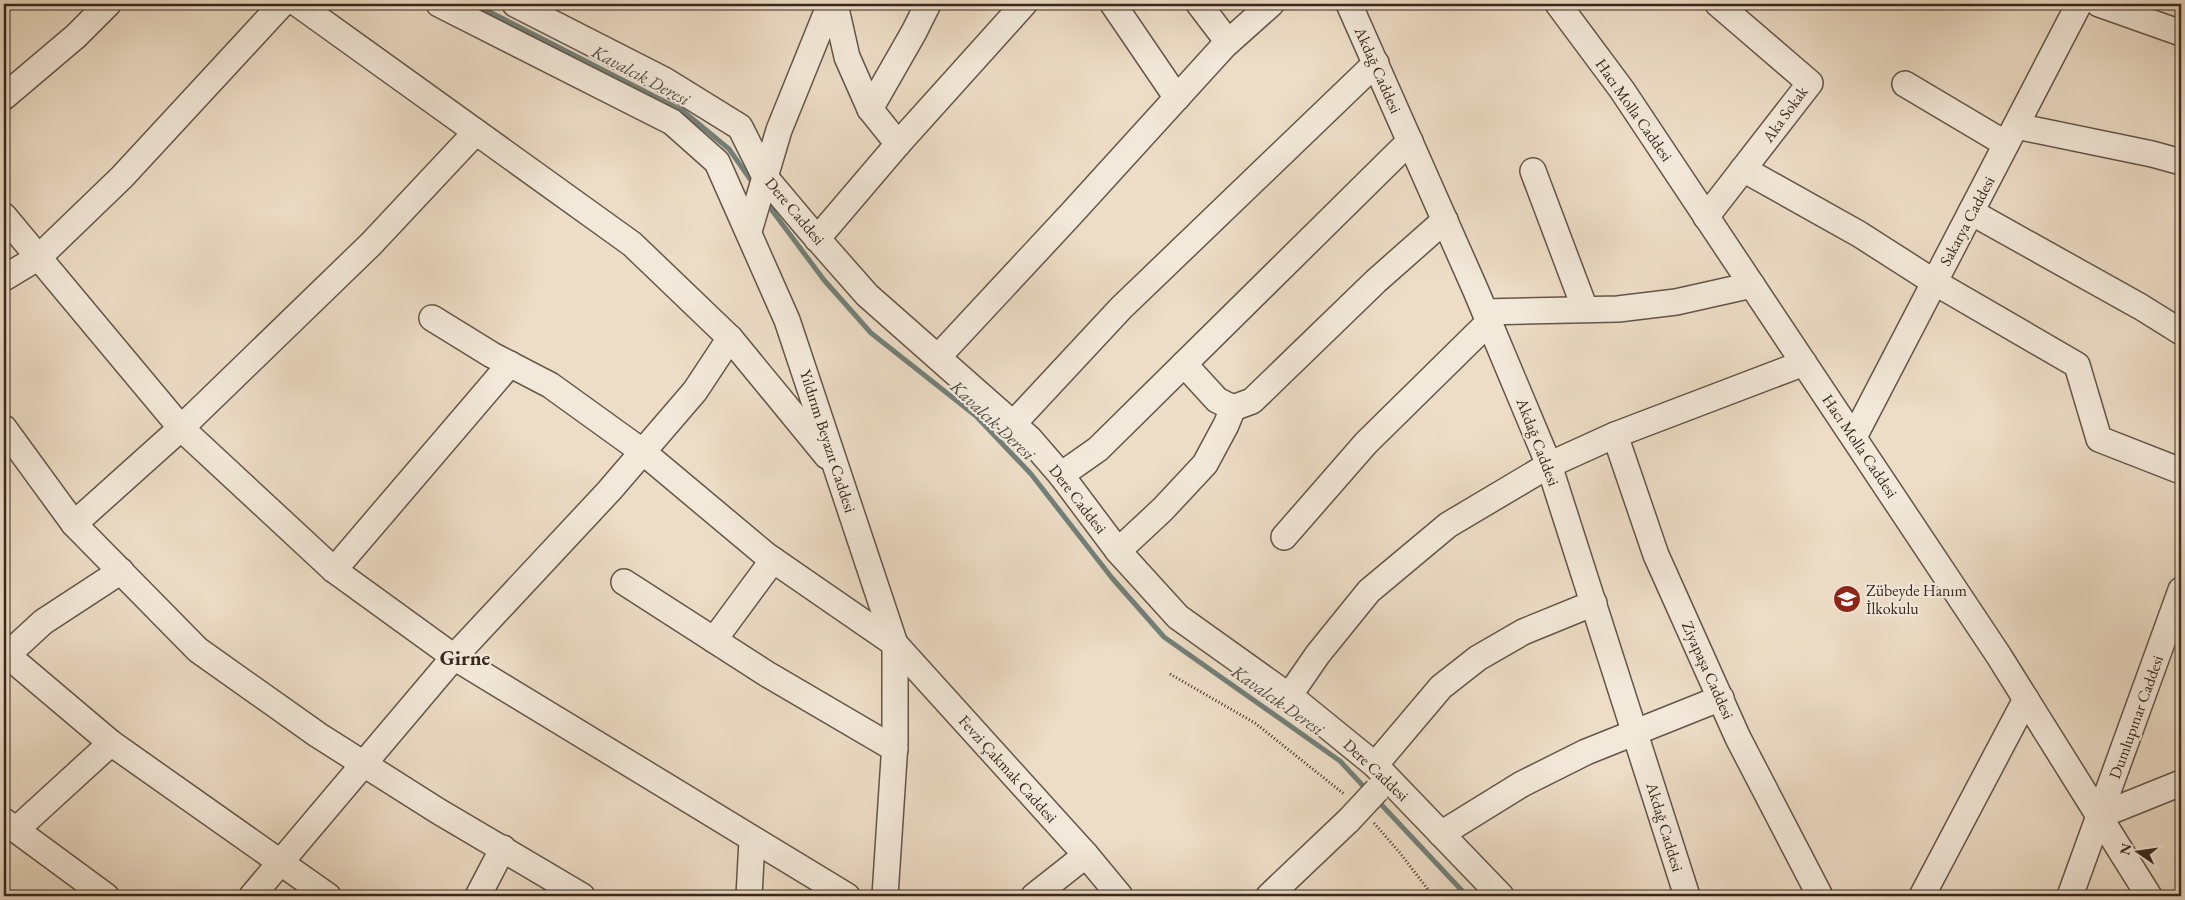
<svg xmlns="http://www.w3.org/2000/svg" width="2185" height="900" font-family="'EB Garamond',serif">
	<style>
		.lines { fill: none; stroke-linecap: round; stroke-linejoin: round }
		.stream { stroke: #72807a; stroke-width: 5 }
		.minor-casing { stroke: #645549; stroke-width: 28 }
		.path { stroke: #37281f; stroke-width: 3; stroke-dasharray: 1 2.5; stroke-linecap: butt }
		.minor { stroke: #f3e9da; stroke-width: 25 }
		.minor-bridge-casing { stroke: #645549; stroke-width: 28; stroke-linecap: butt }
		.minor-bridge { stroke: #f3e9da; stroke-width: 25 }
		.labels { text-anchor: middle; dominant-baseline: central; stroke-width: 4.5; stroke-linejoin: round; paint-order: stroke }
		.street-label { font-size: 16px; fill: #37281f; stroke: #f3e9da }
		.poi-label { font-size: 16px; fill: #37281f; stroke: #f3e9da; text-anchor: start }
		.water-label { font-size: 18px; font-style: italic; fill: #504d45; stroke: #f3e9da }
		.district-label { font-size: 21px; font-weight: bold; fill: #37281f; stroke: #f3e9da }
	</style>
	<rect width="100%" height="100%" fill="#edddc6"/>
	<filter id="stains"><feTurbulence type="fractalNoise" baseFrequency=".004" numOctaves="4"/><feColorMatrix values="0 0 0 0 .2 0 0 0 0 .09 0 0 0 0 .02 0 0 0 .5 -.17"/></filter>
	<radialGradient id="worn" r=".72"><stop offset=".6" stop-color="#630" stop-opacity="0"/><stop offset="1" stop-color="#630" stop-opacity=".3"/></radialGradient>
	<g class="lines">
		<g class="stream">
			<path d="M 474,4 L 683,111 L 729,149 L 755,186"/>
			<path d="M 765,201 L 824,280 L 871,333 L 976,416 L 1031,474 L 1112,578 L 1164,637 L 1340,761 L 1367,790"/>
			<path d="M 1377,800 L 1467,896"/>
		</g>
		<g class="minor-casing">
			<g id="minor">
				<path d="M 298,4 L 632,244 L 730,338 L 827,456"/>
				<path d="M 439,4 L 672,122 L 717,162 L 787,320 L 895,644 L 895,743 L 885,896"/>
				<path d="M 515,4 L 664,80 L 740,127 L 765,177 L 808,228 L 867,295 L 1029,438 L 1061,475 L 1118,551 L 1178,617 L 1300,704 L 1375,765 L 1501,896"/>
				<path d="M 835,4 L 847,57 L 870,109 L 898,144"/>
				<path d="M 1113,4 L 1177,98"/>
				<path d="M 1199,4 L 1228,42"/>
				<path d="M 1349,4 L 1476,291 L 1549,465 L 1687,896"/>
				<path d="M 1558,4 L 1622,90 L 1999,656 L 2149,896"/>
				<path d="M 2099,4 L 2181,33"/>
				<path d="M 1905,84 L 2006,144"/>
				<path d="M 4,97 L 76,36 L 108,4"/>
				<path d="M 870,109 L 914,32 L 928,4"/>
				<path d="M 2016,126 L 2152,154 L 2181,162"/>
				<path d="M 1743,169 L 1859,234 L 1934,282 L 2077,365 L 2099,439 L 2181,471"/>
				<path d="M 1533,171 L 1585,309"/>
				<path d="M 1971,212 L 2141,307 L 2181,332"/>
				<path d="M 4,216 L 181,428 L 334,570 L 454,657 L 847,896"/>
				<path d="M 1706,217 L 1810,83 L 1718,4"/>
				<path d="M 749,231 L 779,130 L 830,4"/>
				<path d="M 817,239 L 898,144 L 1024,4"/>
				<path d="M 4,278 L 39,257 L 122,177 L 282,4"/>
				<path d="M 1485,312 L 1618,309 L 1676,302 L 1752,285"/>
				<path d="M 432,318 L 492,355 L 550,385 L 643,452 L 766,555 L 895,644 L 1086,855 L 1120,896"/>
				<path d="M 938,357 L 1072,213 L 1224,46 L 1271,4"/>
				<path d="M 1184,364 L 1217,400 L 1233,408 L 1252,401 L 1376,281 L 1445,220"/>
				<path d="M 1013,424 L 1121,308 L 1376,63"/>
				<path d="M 4,428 L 74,524 L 198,650 L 318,735 L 438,811 L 582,896"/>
				<path d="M 1615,435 L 1656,555 L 1738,738 L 1820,896"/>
				<path d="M 1854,437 L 2079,4"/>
				<path d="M 1061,475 L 1098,449 L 1410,141"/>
				<path d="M 74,524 L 181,428 L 371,244 L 476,132"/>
				<path d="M 1284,537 L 1366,443 L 1489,322"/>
				<path d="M 1118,551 L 1163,509 L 1205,464 L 1226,425 L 1233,408"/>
				<path d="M 334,570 L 510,364"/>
				<path d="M 624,582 L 767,674 L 895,749"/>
				<path d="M 714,640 L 773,560"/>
				<path d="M 7,655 L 111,743 L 328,896"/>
				<path d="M 4,658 L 43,622 L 121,571"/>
				<path d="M 1289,696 L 1318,654 L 1369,591 L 1448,525 L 1549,465 L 1615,435 L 1804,363"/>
				<path d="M 1375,765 L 1441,687 L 1478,658 L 1523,632 L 1594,603"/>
				<path d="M 2099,816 L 2181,783"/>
				<path d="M 4,821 L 106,896"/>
				<path d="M 17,829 L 111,743"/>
				<path d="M 1441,834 L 1522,784 L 1586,752 L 1721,698"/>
				<path d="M 252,896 L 454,657 L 609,491 L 695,391 L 730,338"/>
				<path d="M 478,896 L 503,848"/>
				<path d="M 749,896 L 752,840"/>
				<path d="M 1034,896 L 1086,855"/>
				<path d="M 1269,896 L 1349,820"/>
				<path d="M 1922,896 L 2026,699"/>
				<path d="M 2070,896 L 2181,590"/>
			</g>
		</g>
		<g class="path">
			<path d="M 1170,674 L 1255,723 L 1344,794"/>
			<path d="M 1374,823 L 1400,853 L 1433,896"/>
		</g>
		<use href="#minor" class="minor"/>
		<g class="minor-bridge-casing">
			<path id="minor-bridge" d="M 1349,820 L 1377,790"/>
		</g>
		<use href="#minor-bridge" class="minor-bridge"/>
	</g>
	<defs>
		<g id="school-disc" transform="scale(1.4375)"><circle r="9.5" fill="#8f2418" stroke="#f3e9da"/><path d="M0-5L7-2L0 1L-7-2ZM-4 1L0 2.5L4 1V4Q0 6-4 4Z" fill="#fff"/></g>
	</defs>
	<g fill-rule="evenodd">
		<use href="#school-disc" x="1847" y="599"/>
	</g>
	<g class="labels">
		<g class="street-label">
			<text transform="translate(1378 70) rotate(66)">Akdağ Caddesi</text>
			<text transform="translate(1634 110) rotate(55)">Hacı Molla Caddesi</text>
			<text transform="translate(1785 114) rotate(-54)">Aka Sokak</text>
			<text transform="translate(795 211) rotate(50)">Dere Caddesi</text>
			<text transform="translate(1967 221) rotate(-62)">Sakarya Caddesi</text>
			<text transform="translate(828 441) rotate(72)">Yıldırım Beyazıt Caddesi</text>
			<text transform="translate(1538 442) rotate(69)">Akdağ Caddesi</text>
			<text transform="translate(1860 446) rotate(56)">Hacı Molla Caddesi</text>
			<text transform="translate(1078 499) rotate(52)">Dere Caddesi</text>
			<text transform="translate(1708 670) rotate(66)">Ziyapaşa Caddesi</text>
			<text transform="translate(2136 717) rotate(-70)">Dumlupınar Caddesi</text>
			<text transform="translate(1008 769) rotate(48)">Fevzi Çakmak Caddesi</text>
			<text transform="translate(1376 770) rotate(43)">Dere Caddesi</text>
			<text transform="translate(1665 827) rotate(73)">Akdağ Caddesi</text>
		</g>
		<g class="poi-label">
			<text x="1866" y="590">Zübeyde Hanım<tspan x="1866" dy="18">İlkokulu</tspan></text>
		</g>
		<g class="water-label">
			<text transform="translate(641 75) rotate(28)">Kavalcık Deresi</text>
			<text transform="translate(993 420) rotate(43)">Kavalcık Deresi</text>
			<text transform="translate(1278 700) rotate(35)">Kavalcık Deresi</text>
		</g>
		<g class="district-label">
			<text x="465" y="657">Girne</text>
		</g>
	</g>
	<rect width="2185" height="900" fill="none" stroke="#edddc6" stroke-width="20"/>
	<rect x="5" y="5" width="2175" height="890" fill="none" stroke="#37281f" stroke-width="2.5"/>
	<rect x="10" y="10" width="2165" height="880" fill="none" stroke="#37281f"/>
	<g transform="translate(2138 852) rotate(283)" stroke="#f3e9da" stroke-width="4" paint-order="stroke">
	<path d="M0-4L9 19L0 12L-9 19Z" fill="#37281f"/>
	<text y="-8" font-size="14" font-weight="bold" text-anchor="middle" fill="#37281f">N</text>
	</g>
	<rect width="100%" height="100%" filter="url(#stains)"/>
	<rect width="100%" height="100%" fill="url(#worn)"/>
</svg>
